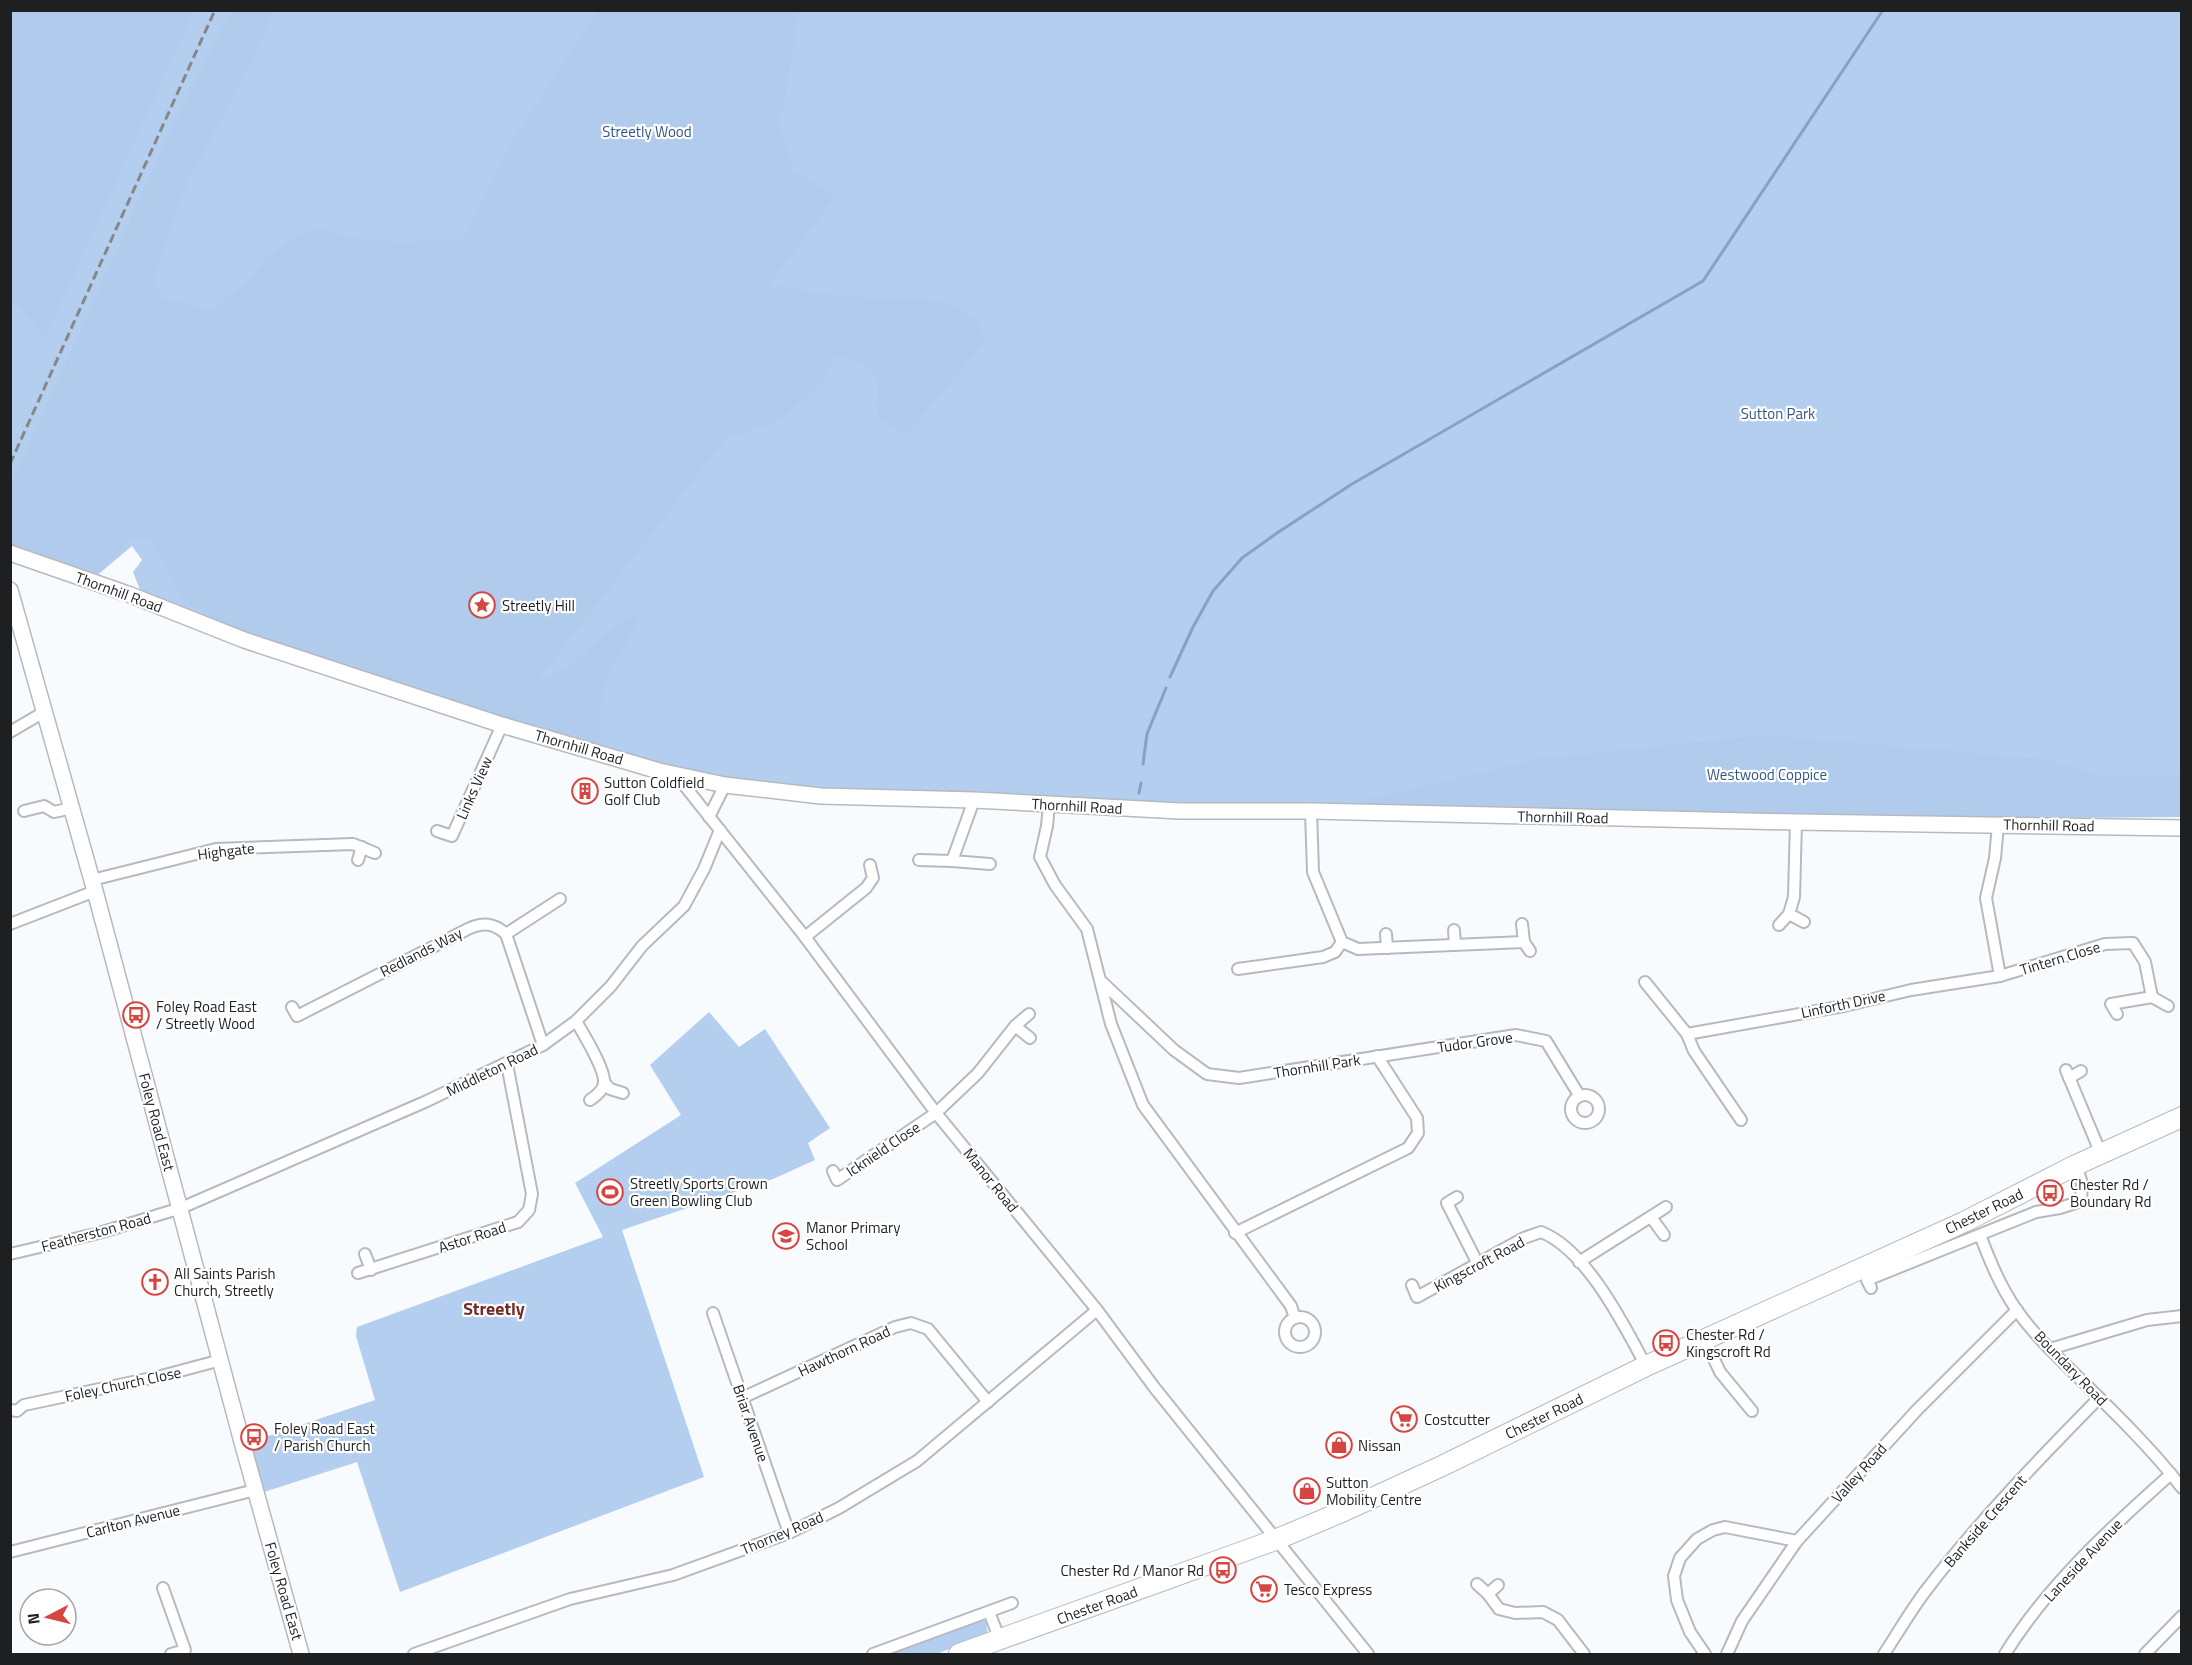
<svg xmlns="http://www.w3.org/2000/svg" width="2192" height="1665" font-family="'Titillium Web',sans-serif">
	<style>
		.green { fill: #b4cef0 }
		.forest { fill: #b1cbed }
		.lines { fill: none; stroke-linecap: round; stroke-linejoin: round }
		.stream { stroke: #88a1c2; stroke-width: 3 }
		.street-casing { stroke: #b6bac0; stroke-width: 14 }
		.secondary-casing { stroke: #b6bac0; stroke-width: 18 }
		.highway-casing { stroke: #b6bac0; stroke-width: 22 }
		.street { stroke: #fff; stroke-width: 10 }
		.secondary { stroke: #fff; stroke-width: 15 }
		.highway { stroke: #fff; stroke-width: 20 }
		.rail { stroke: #858789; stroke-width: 3; stroke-dasharray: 9 4.5; stroke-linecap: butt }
		.labels { text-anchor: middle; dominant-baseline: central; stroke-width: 4.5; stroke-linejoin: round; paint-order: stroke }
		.park-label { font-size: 15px; fill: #325784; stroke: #fff }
		.street-label { font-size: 15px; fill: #1e1f21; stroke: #fff }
		.poi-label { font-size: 15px; fill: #1e1f21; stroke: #fff; text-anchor: start }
		.quarter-label { font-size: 18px; font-weight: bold; fill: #732d29; stroke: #fff }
	</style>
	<rect width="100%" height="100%" fill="#f8fbfe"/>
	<g class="green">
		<path d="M 10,11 L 2181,11 L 2181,817 L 1993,818 L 1178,804 L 966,798 L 758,785 L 669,768 L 569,742 L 495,714 L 237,631 L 142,595 L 133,572 L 142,560 L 132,546 L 94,578 L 11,547 Z"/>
		<path d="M 709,1012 L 739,1047 L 765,1029 L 830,1128 L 808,1143 L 815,1160 L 773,1179 L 622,1230 L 704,1477 L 400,1592 L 357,1462 L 258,1494 L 244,1444 L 375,1400 L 356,1336 L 357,1327 L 603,1237 L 575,1183 L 681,1115 L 650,1065 Z"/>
		<path d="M 977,1621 L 986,1621 L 988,1635 L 936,1654 L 887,1654 Z"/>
	</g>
	<g class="forest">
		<path d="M 10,11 L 194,11 L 45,338 L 11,296 Z"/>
		<path d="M 235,11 L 270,11 L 273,13 L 253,60 L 187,183 L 153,279 L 165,299 L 211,310 L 244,285 L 266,259 L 288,240 L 317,227 L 352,238 L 397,242 L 462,240 L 507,149 L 598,11 L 799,11 L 783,111 L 779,118 L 793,170 L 835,196 L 769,285 L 848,297 L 929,299 L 953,304 L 978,321 L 984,343 L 905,436 L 877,418 L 878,379 L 861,362 L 835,357 L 823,381 L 781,420 L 726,438 L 536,683 L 573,664 L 600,638 L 631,616 L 640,619 L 609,673 L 599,708 L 600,745 L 569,742 L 495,714 L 237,631 L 185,602 L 150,539 L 133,538 L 94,578 L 11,545 L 11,484 L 173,125 L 230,13 Z"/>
		<path d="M 1762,735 L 2046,759 L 2098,775 L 2182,776 L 2181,817 L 1993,818 L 1353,803 L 1536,759 Z"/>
	</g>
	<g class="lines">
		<g class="stream">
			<path d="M 1170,677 L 1193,627 L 1213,591 L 1242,558 L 1277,533 L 1352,484 L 1703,281 L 1883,10"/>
			<path d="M 1143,764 L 1147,734 L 1166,688"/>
			<path d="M 1139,793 L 1141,783"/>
		</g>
		<g class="street-casing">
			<g id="street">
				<path d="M 10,732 L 44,712"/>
				<path d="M 676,775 L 805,937 L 936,1113 L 1097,1310 L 1154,1387 L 1368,1654"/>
				<path d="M 974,800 L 952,861 L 990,864"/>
				<path d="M 1049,805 L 1047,826 L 1040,857 L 1055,885 L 1087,929 L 1111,1024 L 1143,1105 L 1291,1306 L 1295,1318"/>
				<path d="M 24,811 L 44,806 L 54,812 L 72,808"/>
				<path d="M 1311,811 L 1313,872 L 1342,942 L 1358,949 L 1524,942 L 1530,951"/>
				<path d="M 709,817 L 725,785"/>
				<path d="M 1998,825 L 1995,858 L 1986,898 L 2000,976"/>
				<path d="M 437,831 L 452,836 L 502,725"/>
				<path d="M 358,860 L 362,847"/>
				<path d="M 919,860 L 952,861"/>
				<path d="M 92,880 L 216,849 L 353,844 L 375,853"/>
				<path d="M 1789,914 L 1804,922"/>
				<path d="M 10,924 L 95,891"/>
				<path d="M 1522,924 L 1524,942"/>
				<path d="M 1779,925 L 1789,914 L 1794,897 L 1796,822"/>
				<path d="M 1454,930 L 1455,945"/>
				<path d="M 506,934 L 560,899"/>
				<path d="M 1386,934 L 1387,948"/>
				<path d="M 805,937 L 866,888 L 873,878 L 870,865"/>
				<path d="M 1238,969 L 1323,957 L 1335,952 L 1342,942"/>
				<path d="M 1102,982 L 1174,1050 L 1207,1074 L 1239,1078 L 1516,1035 L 1546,1041 L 1579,1095"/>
				<path d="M 1645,982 L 1687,1034 L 1694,1051 L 1741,1120"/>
				<path d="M 292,1007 L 297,1016 L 468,929 C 483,922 494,923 506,934 L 543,1045"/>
				<path d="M 2117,1014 L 2111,1004 L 2152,997"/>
				<path d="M 576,1021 C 583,1033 605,1069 604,1082 C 604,1090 596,1096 590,1100"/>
				<path d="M 1015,1026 L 1030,1038"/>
				<path d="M 1687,1034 L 1844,1006 L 1911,990 L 2000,976 L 2105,944 L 2133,943 L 2145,962 L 2152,997 L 2168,1006"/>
				<path d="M 2066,1070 L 2101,1154"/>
				<path d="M 2069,1078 L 2081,1071"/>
				<path d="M 604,1082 L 610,1089 L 623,1093"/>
				<circle cx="1585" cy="1109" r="14"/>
				<path d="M 833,1171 L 837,1180 L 936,1113 L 978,1073 L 1015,1026 L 1029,1014"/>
				<path d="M 1457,1197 L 1447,1203 L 1478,1264"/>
				<path d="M 1651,1217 L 1664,1235"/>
				<path d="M 1235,1233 L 1408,1148 L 1418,1133 L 1417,1118 L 1377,1056"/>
				<path d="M 1980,1235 C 1990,1261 2000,1286 2016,1309 C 2033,1334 2057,1356 2078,1377 C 2113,1411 2153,1450 2182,1488"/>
				<path d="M 10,1254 L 99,1233 L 181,1208 L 427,1101 L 543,1045 L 576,1021 L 611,986 L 642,946 L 684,906 L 704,869 L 720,830"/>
				<path d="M 365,1254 L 371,1270"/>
				<path d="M 1579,1262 L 1666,1207"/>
				<path d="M 358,1273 L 518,1222 L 529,1210 L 532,1194 L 507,1064"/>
				<path d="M 1412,1285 L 1417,1297 L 1524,1238 L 1541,1232 C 1586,1249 1624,1325 1646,1366"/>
				<path d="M 1871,1288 L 1867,1280 L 2036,1212 L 2060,1208 L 2081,1201 L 2082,1183 L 2076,1165"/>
				<path d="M 713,1313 L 789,1533"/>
				<circle cx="1300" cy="1332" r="15"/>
				<path d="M 1705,1340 L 1720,1372 L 1752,1411"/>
				<path d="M 2050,1349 L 2147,1320 L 2182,1316"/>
				<path d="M 742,1398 L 895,1327 L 911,1323 L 928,1329 L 988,1402"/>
				<path d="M 11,1410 L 17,1411 L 24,1405 L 161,1376 L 221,1360"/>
				<path d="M 10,1552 L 255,1490"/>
				<path d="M 1477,1584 L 1488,1594 L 1499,1609 L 1515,1613 L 1543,1612 L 1558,1620 L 1584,1654"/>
				<path d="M 163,1588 L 185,1650 L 171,1654"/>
				<path d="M 1488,1594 L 1498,1585"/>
				<path d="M 989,1612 L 1000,1640"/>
				<path d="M 414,1654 L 570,1599 L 673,1575 L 789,1533 L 839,1508 L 917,1461 L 1097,1310"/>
				<path d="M 873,1654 L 1012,1603"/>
				<path d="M 1705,1654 L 1690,1632 L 1677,1600 L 1674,1576 L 1680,1558 L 1697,1539 L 1713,1530 L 1725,1527 L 1797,1541"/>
				<path d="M 1727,1654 L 1742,1621 L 1797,1541 L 1917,1410 L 2017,1310"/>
				<path d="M 1884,1654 C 1897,1634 1910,1612 1924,1593 C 1977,1523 2038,1460 2099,1398"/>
				<path d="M 2005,1654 C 2048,1585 2110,1528 2171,1474"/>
				<path d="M 2145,1654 L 2182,1616"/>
			</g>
		</g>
		<g class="secondary-casing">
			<g id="secondary">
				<path d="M 10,553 L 128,594 L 244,640 L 502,725 L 659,771 L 725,785 L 821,796 L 974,800 L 1180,811 L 1311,811 L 1796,822 L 2182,828"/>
				<path d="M 10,590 L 95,891 L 242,1442 L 301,1654"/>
			</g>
		</g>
		<g class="highway-casing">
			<path id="highway" d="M 959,1654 L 1275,1540 L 1344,1511 L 1444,1465 L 1646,1366 L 1964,1222 L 2076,1165 L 2182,1117"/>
		</g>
		<use href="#street" class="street"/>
		<use href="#secondary" class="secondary"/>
		<use href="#highway" class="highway"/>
		<path class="rail" d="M 10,464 L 215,10"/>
	</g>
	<defs>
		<g id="sight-ring" transform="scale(1.35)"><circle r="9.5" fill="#fff" stroke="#d54642" stroke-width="1.5"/><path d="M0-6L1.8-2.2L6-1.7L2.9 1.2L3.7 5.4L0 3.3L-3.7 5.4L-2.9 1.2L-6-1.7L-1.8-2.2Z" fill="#d54642"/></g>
		<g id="building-ring" transform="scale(1.35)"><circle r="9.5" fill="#fff" stroke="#d54642" stroke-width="1.5"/><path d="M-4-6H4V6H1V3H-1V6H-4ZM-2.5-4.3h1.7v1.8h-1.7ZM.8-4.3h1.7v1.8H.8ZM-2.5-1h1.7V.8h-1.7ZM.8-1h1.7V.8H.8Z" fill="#d54642"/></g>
		<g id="bus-ring" transform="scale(1.35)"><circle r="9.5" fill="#fff" stroke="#d54642" stroke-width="1.5"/><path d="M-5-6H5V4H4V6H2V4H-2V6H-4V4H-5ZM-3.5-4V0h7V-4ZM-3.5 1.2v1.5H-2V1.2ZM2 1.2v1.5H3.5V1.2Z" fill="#d54642"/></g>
		<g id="stadium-ring" transform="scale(1.35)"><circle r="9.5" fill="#fff" stroke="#d54642" stroke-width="1.5"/><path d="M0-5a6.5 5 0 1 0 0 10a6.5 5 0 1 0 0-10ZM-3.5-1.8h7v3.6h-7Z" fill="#d54642"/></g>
		<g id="school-ring" transform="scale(1.35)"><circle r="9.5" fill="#fff" stroke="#d54642" stroke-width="1.5"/><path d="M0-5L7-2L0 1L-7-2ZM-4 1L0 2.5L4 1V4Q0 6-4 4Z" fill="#d54642"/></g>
		<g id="church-ring" transform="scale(1.35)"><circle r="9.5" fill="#fff" stroke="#d54642" stroke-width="1.5"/><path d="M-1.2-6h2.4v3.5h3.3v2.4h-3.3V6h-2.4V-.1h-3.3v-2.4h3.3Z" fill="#d54642"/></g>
		<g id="supermarket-ring" transform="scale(1.35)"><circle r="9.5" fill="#fff" stroke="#d54642" stroke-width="1.5"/><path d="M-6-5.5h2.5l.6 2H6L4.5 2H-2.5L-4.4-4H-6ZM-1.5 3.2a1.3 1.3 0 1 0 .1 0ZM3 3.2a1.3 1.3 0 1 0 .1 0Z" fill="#d54642"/></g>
		<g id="shop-ring" transform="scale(1.35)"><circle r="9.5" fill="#fff" stroke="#d54642" stroke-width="1.5"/><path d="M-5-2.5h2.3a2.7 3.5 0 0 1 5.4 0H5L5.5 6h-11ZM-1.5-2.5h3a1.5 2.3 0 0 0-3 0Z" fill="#d54642"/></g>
	</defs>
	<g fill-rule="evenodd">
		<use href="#sight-ring" x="482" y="605"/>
		<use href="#building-ring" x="585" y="791"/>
		<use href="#bus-ring" x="136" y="1015"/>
		<use href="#stadium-ring" x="610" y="1192"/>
		<use href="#bus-ring" x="2050" y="1193"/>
		<use href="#school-ring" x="786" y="1236"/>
		<use href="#church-ring" x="155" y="1282"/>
		<use href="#bus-ring" x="1666" y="1343"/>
		<use href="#supermarket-ring" x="1404" y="1419"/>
		<use href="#bus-ring" x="254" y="1437"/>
		<use href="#shop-ring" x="1339" y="1445"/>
		<use href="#shop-ring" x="1307" y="1491"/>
		<use href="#bus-ring" x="1223" y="1570"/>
		<use href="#supermarket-ring" x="1264" y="1589"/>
	</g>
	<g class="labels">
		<g class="park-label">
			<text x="647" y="131">Streetly Wood</text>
			<text x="1778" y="413">Sutton Park</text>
			<text x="1767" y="774">Westwood Coppice</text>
		</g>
		<g class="street-label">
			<text transform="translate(119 592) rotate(20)">Thornhill Road</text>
			<text transform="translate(579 747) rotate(16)">Thornhill Road</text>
			<text transform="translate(474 788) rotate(-66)">Links View</text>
			<text transform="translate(1077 806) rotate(3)">Thornhill Road</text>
			<text transform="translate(1563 817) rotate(1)">Thornhill Road</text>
			<text transform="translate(2049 825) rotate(1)">Thornhill Road</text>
			<text transform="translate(226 851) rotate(-7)">Highgate</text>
			<text transform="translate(421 952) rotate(-27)">Redlands Way</text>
			<text transform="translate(2060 958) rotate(-17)">Tintern Close</text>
			<text transform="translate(1843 1004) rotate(-12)">Linforth Drive</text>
			<text transform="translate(1475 1042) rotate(-8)">Tudor Grove</text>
			<text transform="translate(1317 1066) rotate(-9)">Thornhill Park</text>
			<text transform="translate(492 1070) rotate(-26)">Middleton Road</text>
			<text transform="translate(157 1122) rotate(75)">Foley Road East</text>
			<text transform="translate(883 1149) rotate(-34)">Icknield Close</text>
			<text transform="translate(991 1180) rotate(51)">Manor Road</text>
			<text transform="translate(1984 1211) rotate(-26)">Chester Road</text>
			<text transform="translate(96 1232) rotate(-15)">Featherston Road</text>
			<text transform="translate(472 1237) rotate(-18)">Astor Road</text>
			<text transform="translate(1479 1264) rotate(-28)">Kingscroft Road</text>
			<text transform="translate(844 1351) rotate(-25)">Hawthorn Road</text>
			<text transform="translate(2071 1368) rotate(46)">Boundary Road</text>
			<text transform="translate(123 1384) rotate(-12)">Foley Church Close</text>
			<text transform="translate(1544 1416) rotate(-26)">Chester Road</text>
			<text transform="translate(751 1423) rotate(71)">Briar Avenue</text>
			<text transform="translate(1859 1473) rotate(-48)">Valley Road</text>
			<text transform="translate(133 1521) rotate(-14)">Carlton Avenue</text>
			<text transform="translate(1985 1521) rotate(-49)">Bankside Crescent</text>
			<text transform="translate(782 1533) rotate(-23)">Thorney Road</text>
			<text transform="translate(2083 1560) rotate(-47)">Laneside Avenue</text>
			<text transform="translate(284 1591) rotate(74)">Foley Road East</text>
			<text transform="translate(1097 1605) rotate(-20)">Chester Road</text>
		</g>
		<g class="poi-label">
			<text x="502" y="605">Streetly Hill</text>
			<text x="604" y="782">Sutton Coldfield<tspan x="604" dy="17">Golf Club</tspan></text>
			<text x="156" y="1006">Foley Road East<tspan x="156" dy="17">/ Streetly Wood</tspan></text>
			<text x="630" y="1183">Streetly Sports Crown<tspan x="630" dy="17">Green Bowling Club</tspan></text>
			<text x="2070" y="1184">Chester Rd /<tspan x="2070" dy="17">Boundary Rd</tspan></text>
			<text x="806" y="1227">Manor Primary<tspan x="806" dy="17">School</tspan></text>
			<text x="174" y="1273">All Saints Parish<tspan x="174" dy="17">Church, Streetly</tspan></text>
			<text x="1686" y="1334">Chester Rd /<tspan x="1686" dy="17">Kingscroft Rd</tspan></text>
			<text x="1424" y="1419">Costcutter</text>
			<text x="274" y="1428">Foley Road East<tspan x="274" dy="17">/ Parish Church</tspan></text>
			<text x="1358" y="1445">Nissan</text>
			<text x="1326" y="1482">Sutton<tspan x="1326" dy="17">Mobility Centre</tspan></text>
			<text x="1204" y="1570" text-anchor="end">Chester Rd / Manor Rd</text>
			<text x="1284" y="1589">Tesco Express</text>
		</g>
		<g class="quarter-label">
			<text x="494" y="1308">Streetly</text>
		</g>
	</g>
	<rect width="2192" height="1665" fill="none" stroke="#1e1f21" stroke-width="24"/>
	<g transform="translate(48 1617) rotate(263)"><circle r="28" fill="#ffffff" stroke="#a5a5a6" stroke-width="1.5"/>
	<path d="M0-4.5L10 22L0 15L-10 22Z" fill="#d54642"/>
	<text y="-9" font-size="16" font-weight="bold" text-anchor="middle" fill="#1e1f21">N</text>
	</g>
</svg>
